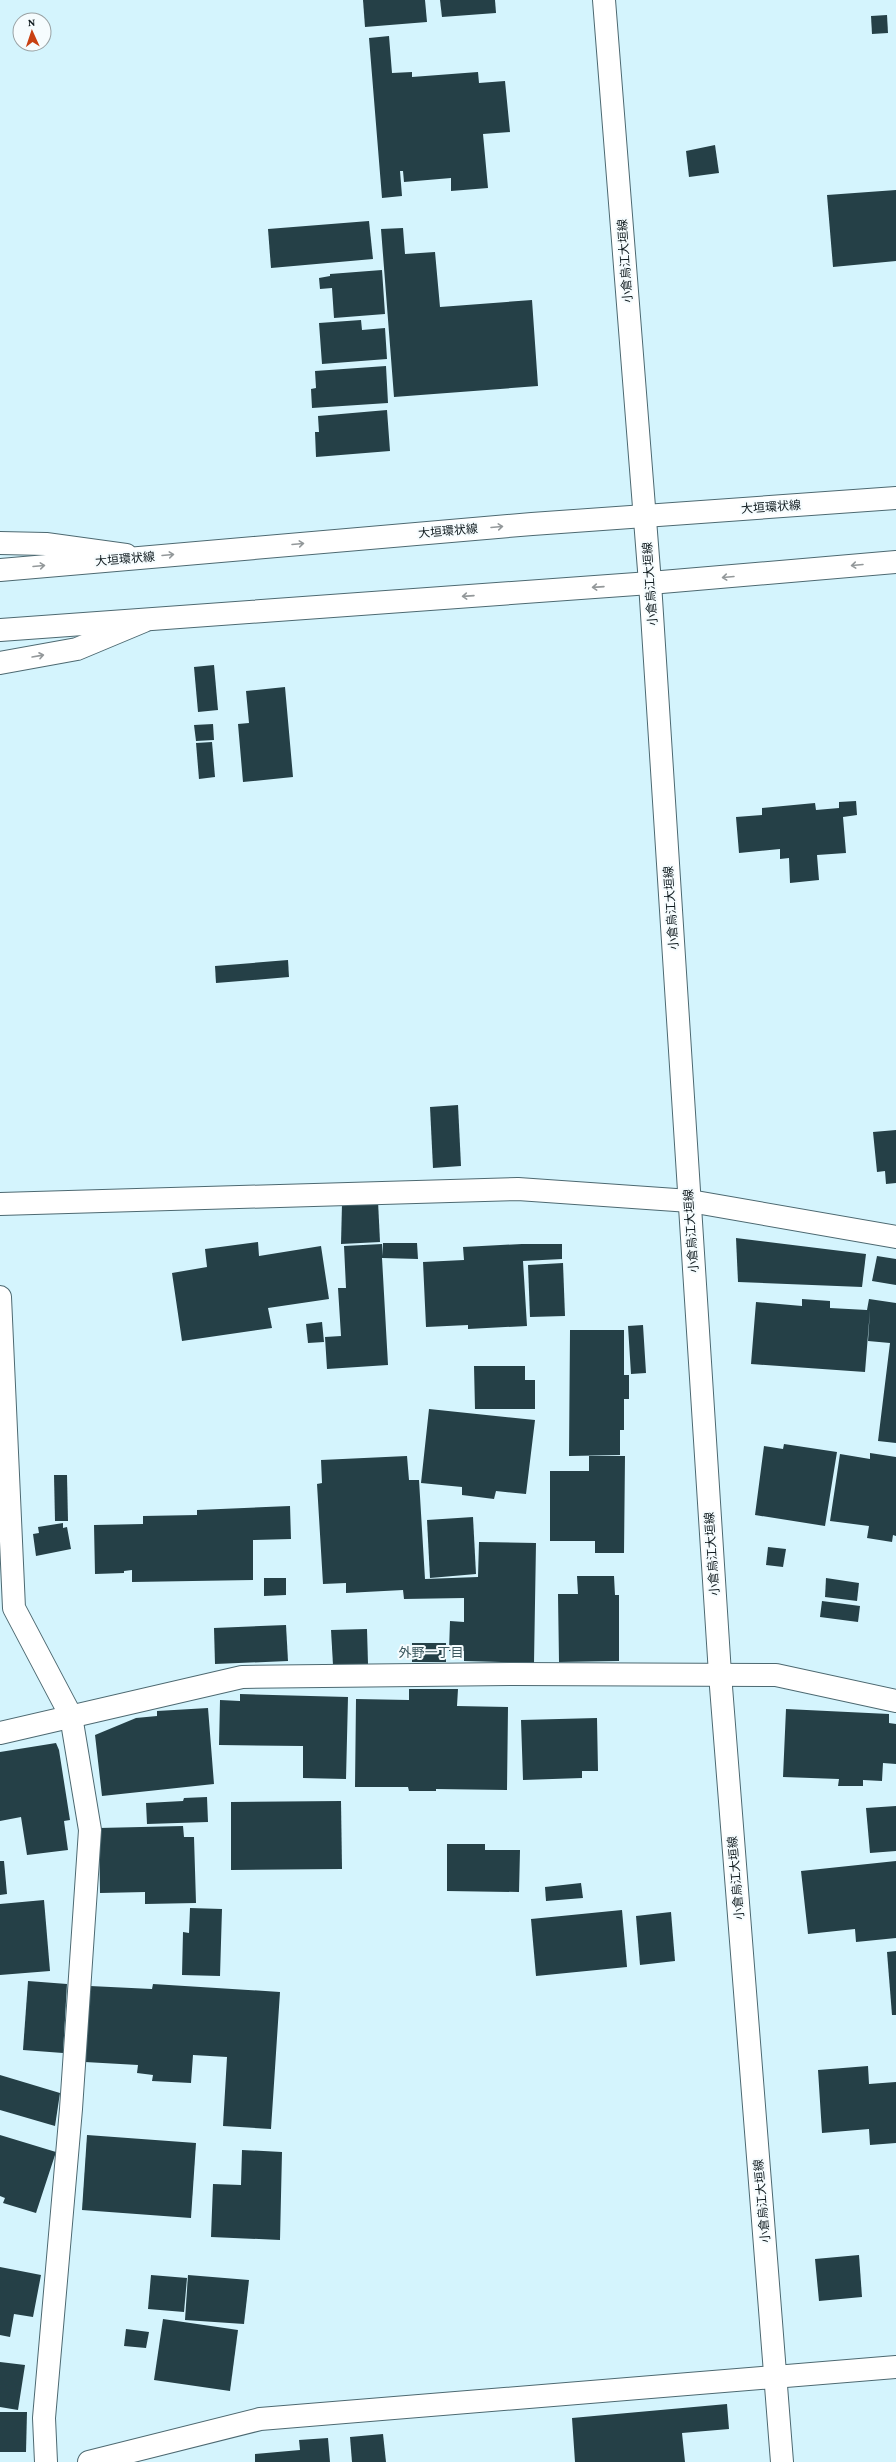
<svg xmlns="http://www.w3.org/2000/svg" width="896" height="2462" font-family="'Crimson Pro','Noto Sans JP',serif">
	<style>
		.building { fill: #254047 }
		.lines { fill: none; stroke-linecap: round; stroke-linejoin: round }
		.street-casing { stroke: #4d6971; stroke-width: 24 }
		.secondary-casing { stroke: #4d6971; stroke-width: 24 }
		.primary-casing { stroke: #4d6971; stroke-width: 24 }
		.street { stroke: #fff; stroke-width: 22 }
		.secondary { stroke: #fff; stroke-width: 22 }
		.primary { stroke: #fff; stroke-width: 22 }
		.oneway { stroke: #93989a }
		.labels { text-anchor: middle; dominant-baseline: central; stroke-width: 4; stroke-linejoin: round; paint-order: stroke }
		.street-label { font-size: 12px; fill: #0f1a1e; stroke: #f6fcfe }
		.neighbourhood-label { font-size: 13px; fill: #3b575e; stroke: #f6fcfe }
	</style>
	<rect width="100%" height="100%" fill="#d4f4fd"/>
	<g class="building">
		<path d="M 363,0 L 425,0 L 427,22 L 365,27 Z"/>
		<path d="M 440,0 L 495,0 L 496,13 L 442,17 Z"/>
		<path d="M 887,15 L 888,33 L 872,34 L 871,16 Z"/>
		<path d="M 389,36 L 392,73 L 412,72 L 412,77 L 478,72 L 479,83 L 505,81 L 510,132 L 483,134 L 488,188 L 451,191 L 451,178 L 404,182 L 403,171 L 400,171 L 402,196 L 382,198 L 369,38 Z"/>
		<path d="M 715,145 L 719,173 L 689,177 L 686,151 Z"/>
		<path d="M 896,190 L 896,261 L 833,267 L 827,195 Z"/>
		<path d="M 369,221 L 373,259 L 271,268 L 268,229 Z"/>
		<path d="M 403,228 L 405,254 L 435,252 L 440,307 L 532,300 L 538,386 L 394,397 L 381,229 Z"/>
		<path d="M 382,270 L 385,314 L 334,318 L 332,288 L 320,289 L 319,278 L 330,276 L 330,274 Z"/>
		<path d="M 361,320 L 362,330 L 385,328 L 387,359 L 322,364 L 319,323 Z"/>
		<path d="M 386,366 L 388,403 L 312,408 L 311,389 L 316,388 L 315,371 Z"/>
		<path d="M 387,410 L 390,451 L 316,457 L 315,432 L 319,432 L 318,416 Z"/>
		<path d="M 214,665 L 218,710 L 198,712 L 194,667 Z"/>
		<path d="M 285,687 L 293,777 L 243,782 L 238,724 L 249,723 L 246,691 Z"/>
		<path d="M 213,724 L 214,740 L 196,741 L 194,725 Z"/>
		<path d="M 212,742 L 215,777 L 199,779 L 196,743 Z"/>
		<path d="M 856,801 L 857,815 L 843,817 L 846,853 L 817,855 L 819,880 L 790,883 L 789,858 L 780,859 L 780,849 L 739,853 L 736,817 L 762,815 L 762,808 L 815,803 L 816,810 L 839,808 L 839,802 Z"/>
		<path d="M 288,960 L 289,977 L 216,983 L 215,966 Z"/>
		<path d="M 458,1105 L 461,1166 L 433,1168 L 430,1107 Z"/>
		<path d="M 896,1130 L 896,1183 L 886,1184 L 885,1171 L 877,1172 L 873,1132 Z"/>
		<path d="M 378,1201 L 380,1242 L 341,1244 L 342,1204 Z"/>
		<path d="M 736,1238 L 866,1254 L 862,1287 L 738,1282 Z"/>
		<path d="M 258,1242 L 259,1256 L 321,1246 L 329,1299 L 268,1308 L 272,1328 L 182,1341 L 172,1273 L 207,1267 L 205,1249 Z"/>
		<path d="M 383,1243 L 417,1243 L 418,1259 L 382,1258 L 388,1365 L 327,1369 L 325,1337 L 341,1336 L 338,1288 L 346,1288 L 344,1246 L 382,1244 L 382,1256 Z"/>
		<path d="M 522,1244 L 562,1244 L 562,1259 L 523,1261 L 527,1326 L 468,1329 L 468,1325 L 426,1327 L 423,1262 L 464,1260 L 463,1247 Z"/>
		<path d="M 877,1256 L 896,1259 L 896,1285 L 872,1281 Z"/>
		<path d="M 563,1263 L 565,1316 L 530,1317 L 528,1265 Z"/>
		<path d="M 802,1299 L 830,1301 L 830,1308 L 867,1310 L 869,1299 L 896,1303 L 896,1443 L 878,1441 L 890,1343 L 868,1341 L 870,1310 L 865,1372 L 751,1364 L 756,1302 L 802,1306 Z"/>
		<path d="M 322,1322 L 324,1342 L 308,1343 L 306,1324 Z"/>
		<path d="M 643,1325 L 646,1373 L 631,1374 L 628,1326 Z"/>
		<path d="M 570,1330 L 624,1330 L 624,1375 L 629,1375 L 629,1399 L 624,1399 L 624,1430 L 620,1430 L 620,1455 L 569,1456 Z"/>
		<path d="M 474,1366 L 525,1366 L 525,1380 L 535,1380 L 535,1409 L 475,1409 Z"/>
		<path d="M 429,1409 L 535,1420 L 526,1494 L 496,1491 L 494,1499 L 462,1495 L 462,1487 L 421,1483 Z"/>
		<path d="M 784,1444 L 837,1452 L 825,1526 L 755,1515 L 764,1446 L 783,1449 Z"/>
		<path d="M 870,1453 L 896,1457 L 896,1536 L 893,1535 L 892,1542 L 867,1538 L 869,1526 L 830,1521 L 840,1454 L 870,1459 Z"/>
		<path d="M 407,1456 L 409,1480 L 419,1480 L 425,1579 L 478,1577 L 479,1542 L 536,1543 L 534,1663 L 464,1661 L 464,1651 L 449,1651 L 450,1621 L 464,1622 L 464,1598 L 404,1599 L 403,1590 L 346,1593 L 346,1583 L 323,1584 L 317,1484 L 322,1483 L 321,1460 Z"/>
		<path d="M 589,1456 L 625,1456 L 624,1553 L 595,1553 L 595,1541 L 550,1541 L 550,1471 L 589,1471 Z"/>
		<path d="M 54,1475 L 67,1475 L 68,1521 L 55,1521 Z"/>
		<path d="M 290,1506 L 291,1539 L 253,1540 L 253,1580 L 132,1582 L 132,1570 L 124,1571 L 124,1573 L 95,1574 L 94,1525 L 143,1524 L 143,1516 L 197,1515 L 197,1510 Z"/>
		<path d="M 473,1517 L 476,1574 L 430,1578 L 427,1520 Z"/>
		<path d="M 63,1523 L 63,1528 L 67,1527 L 71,1549 L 36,1556 L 33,1534 L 39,1533 L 38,1527 Z"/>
		<path d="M 768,1547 L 786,1549 L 783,1567 L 766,1565 Z"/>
		<path d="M 577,1576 L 614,1576 L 615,1595 L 619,1595 L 619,1661 L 559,1662 L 558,1594 L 578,1594 Z"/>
		<path d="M 264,1578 L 286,1578 L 286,1595 L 264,1596 Z"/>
		<path d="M 826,1578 L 859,1583 L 857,1601 L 825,1597 Z"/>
		<path d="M 822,1601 L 860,1606 L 858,1622 L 820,1617 Z"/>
		<path d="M 286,1625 L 288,1661 L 215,1664 L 214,1628 Z"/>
		<path d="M 367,1629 L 368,1664 L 333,1665 L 331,1630 Z"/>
		<rect x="412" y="1643" width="34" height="19"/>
		<path d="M 409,1689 L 458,1689 L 457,1706 L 508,1707 L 507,1790 L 436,1789 L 436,1791 L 409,1791 L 408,1787 L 355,1787 L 356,1699 L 409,1700 Z"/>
		<path d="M 240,1694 L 348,1697 L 346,1779 L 303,1778 L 303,1746 L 219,1745 L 220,1700 L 240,1701 Z"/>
		<path d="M 208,1708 L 214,1784 L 102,1796 L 95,1735 L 136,1718 L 157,1716 L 157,1711 Z"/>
		<path d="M 786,1709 L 889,1714 L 889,1723 L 896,1724 L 896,1764 L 883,1763 L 882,1781 L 863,1780 L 863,1786 L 838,1786 L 839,1779 L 783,1777 Z"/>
		<path d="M 597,1718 L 598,1771 L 582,1771 L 582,1778 L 523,1780 L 521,1720 Z"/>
		<path d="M 56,1743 L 59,1750 L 70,1820 L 64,1821 L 68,1850 L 27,1855 L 21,1817 L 0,1821 L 0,1752 Z"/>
		<path d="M 207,1797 L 208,1822 L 147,1824 L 146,1803 L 183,1801 L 184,1798 Z"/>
		<path d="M 341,1801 L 342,1869 L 231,1870 L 231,1802 Z"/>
		<path d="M 896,1806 L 896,1851 L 870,1853 L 866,1808 Z"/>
		<path d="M 183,1826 L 184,1837 L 194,1837 L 196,1903 L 145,1904 L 145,1892 L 100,1893 L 99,1828 Z"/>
		<path d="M 447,1844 L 485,1844 L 485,1850 L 520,1850 L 519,1892 L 447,1891 Z"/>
		<path d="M 0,1861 L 4,1861 L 7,1894 L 0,1895 Z"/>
		<path d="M 896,1861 L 896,1938 L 856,1942 L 855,1929 L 808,1934 L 801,1871 Z"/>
		<path d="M 581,1883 L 583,1898 L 546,1901 L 545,1887 Z"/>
		<path d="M 44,1900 L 50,1971 L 0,1975 L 0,1904 Z"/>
		<path d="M 190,1908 L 222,1909 L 220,1976 L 182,1975 L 183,1932 L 189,1933 Z"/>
		<path d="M 622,1910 L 627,1967 L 536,1976 L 531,1919 Z"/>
		<path d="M 671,1912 L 675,1961 L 640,1965 L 636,1916 Z"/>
		<path d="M 896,1951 L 896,2015 L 892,2015 L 887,1952 Z"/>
		<path d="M 28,1981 L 67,1984 L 63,2053 L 23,2050 Z"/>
		<path d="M 153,1984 L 280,1992 L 271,2129 L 223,2126 L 227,2057 L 193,2055 L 191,2083 L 152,2081 L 153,2075 L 137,2073 L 138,2065 L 85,2062 L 90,1986 L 152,1989 Z"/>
		<path d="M 868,2066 L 869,2084 L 896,2082 L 896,2143 L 870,2145 L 869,2129 L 822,2133 L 818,2070 Z"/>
		<path d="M 0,2075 L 60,2093 L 55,2126 L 0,2110 Z"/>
		<path d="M 0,2135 L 56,2152 L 36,2213 L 3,2203 L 5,2198 L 0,2196 Z"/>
		<path d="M 87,2135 L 196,2143 L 191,2218 L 82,2210 Z"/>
		<path d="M 242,2150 L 282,2152 L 280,2240 L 211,2237 L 213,2184 L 241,2185 Z"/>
		<path d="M 859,2255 L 862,2297 L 819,2301 L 815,2259 Z"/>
		<path d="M 0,2267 L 41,2275 L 33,2317 L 14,2314 L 10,2337 L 0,2335 Z"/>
		<path d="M 151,2275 L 187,2278 L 184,2312 L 148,2309 Z"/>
		<path d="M 188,2275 L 249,2280 L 244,2324 L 185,2320 Z"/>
		<path d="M 163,2319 L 238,2330 L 230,2391 L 154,2380 Z"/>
		<path d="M 126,2329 L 149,2332 L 146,2348 L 124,2346 Z"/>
		<path d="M 0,2362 L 25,2365 L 18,2410 L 0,2407 Z"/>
		<path d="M 727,2404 L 729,2429 L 682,2433 L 685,2462 L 575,2462 L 572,2418 Z"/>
		<path d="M 0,2412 L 27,2412 L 26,2452 L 0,2452 Z"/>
		<path d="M 383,2434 L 386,2462 L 352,2462 L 350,2437 Z"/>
		<path d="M 328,2438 L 330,2462 L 255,2462 L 255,2454 L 300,2450 L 299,2440 Z"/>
	</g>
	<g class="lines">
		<g class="street-casing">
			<g id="street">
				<path d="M 0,543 L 46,544 L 126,555"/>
				<path d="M 0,663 L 77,649 L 144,621"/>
				<path d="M 0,1204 L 518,1189 L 690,1201 L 896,1237"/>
				<path d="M 0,1297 L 14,1608 L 71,1716 L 90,1830 L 71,2109 L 44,2418 L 46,2462"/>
				<path d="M 0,1733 L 242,1677 L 513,1674 L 776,1675 L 896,1701"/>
				<path d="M 89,2462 L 260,2419 L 896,2367"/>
			</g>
		</g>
		<g class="secondary-casing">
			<path id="secondary" d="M 604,0 L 650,583 L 720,1674 L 782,2462"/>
		</g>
		<g class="primary-casing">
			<g id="primary">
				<path d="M 0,570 L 532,524 L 896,498"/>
				<path d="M 0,630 L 650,583 L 896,562"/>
			</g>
		</g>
		<use href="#street" class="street"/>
		<use href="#secondary" class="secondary"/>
		<use href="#primary" class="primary"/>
	</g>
	<defs><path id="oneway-shaft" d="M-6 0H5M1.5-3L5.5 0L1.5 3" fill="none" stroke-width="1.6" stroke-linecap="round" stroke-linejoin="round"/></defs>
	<g class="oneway">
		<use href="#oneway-shaft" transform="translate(497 527) rotate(-5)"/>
		<use href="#oneway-shaft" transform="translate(298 544) rotate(-5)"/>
		<use href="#oneway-shaft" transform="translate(168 555) rotate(-5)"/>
		<use href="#oneway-shaft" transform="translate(857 565) rotate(175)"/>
		<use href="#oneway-shaft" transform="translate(39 566) rotate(-5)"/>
		<use href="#oneway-shaft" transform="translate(728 577) rotate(175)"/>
		<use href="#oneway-shaft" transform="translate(598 587) rotate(176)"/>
		<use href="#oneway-shaft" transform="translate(468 596) rotate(176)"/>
		<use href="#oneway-shaft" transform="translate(38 656) rotate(-10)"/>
	</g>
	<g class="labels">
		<g class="street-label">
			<text transform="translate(625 261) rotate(-94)">小倉烏江大垣線</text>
			<text transform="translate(771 507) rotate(-4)">大垣環状線</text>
			<text transform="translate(448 531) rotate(-5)">大垣環状線</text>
			<text transform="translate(125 559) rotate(-5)">大垣環状線</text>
			<text transform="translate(650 584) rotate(-94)">小倉烏江大垣線</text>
			<text transform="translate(671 908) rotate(-94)">小倉烏江大垣線</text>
			<text transform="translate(691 1231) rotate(-94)">小倉烏江大垣線</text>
			<text transform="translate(712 1554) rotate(-94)">小倉烏江大垣線</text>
			<text transform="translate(736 1878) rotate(-95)">小倉烏江大垣線</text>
			<text transform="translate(762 2201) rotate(-95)">小倉烏江大垣線</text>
		</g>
		<g class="neighbourhood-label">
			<text x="431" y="1652">外野一丁目</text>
		</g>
	</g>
	<g transform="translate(32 32) rotate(357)"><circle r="19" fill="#f6fcfe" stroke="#9aa2a4"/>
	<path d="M0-3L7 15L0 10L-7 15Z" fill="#c84012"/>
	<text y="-6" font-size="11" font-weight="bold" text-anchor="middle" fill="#0f1a1e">N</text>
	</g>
</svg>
